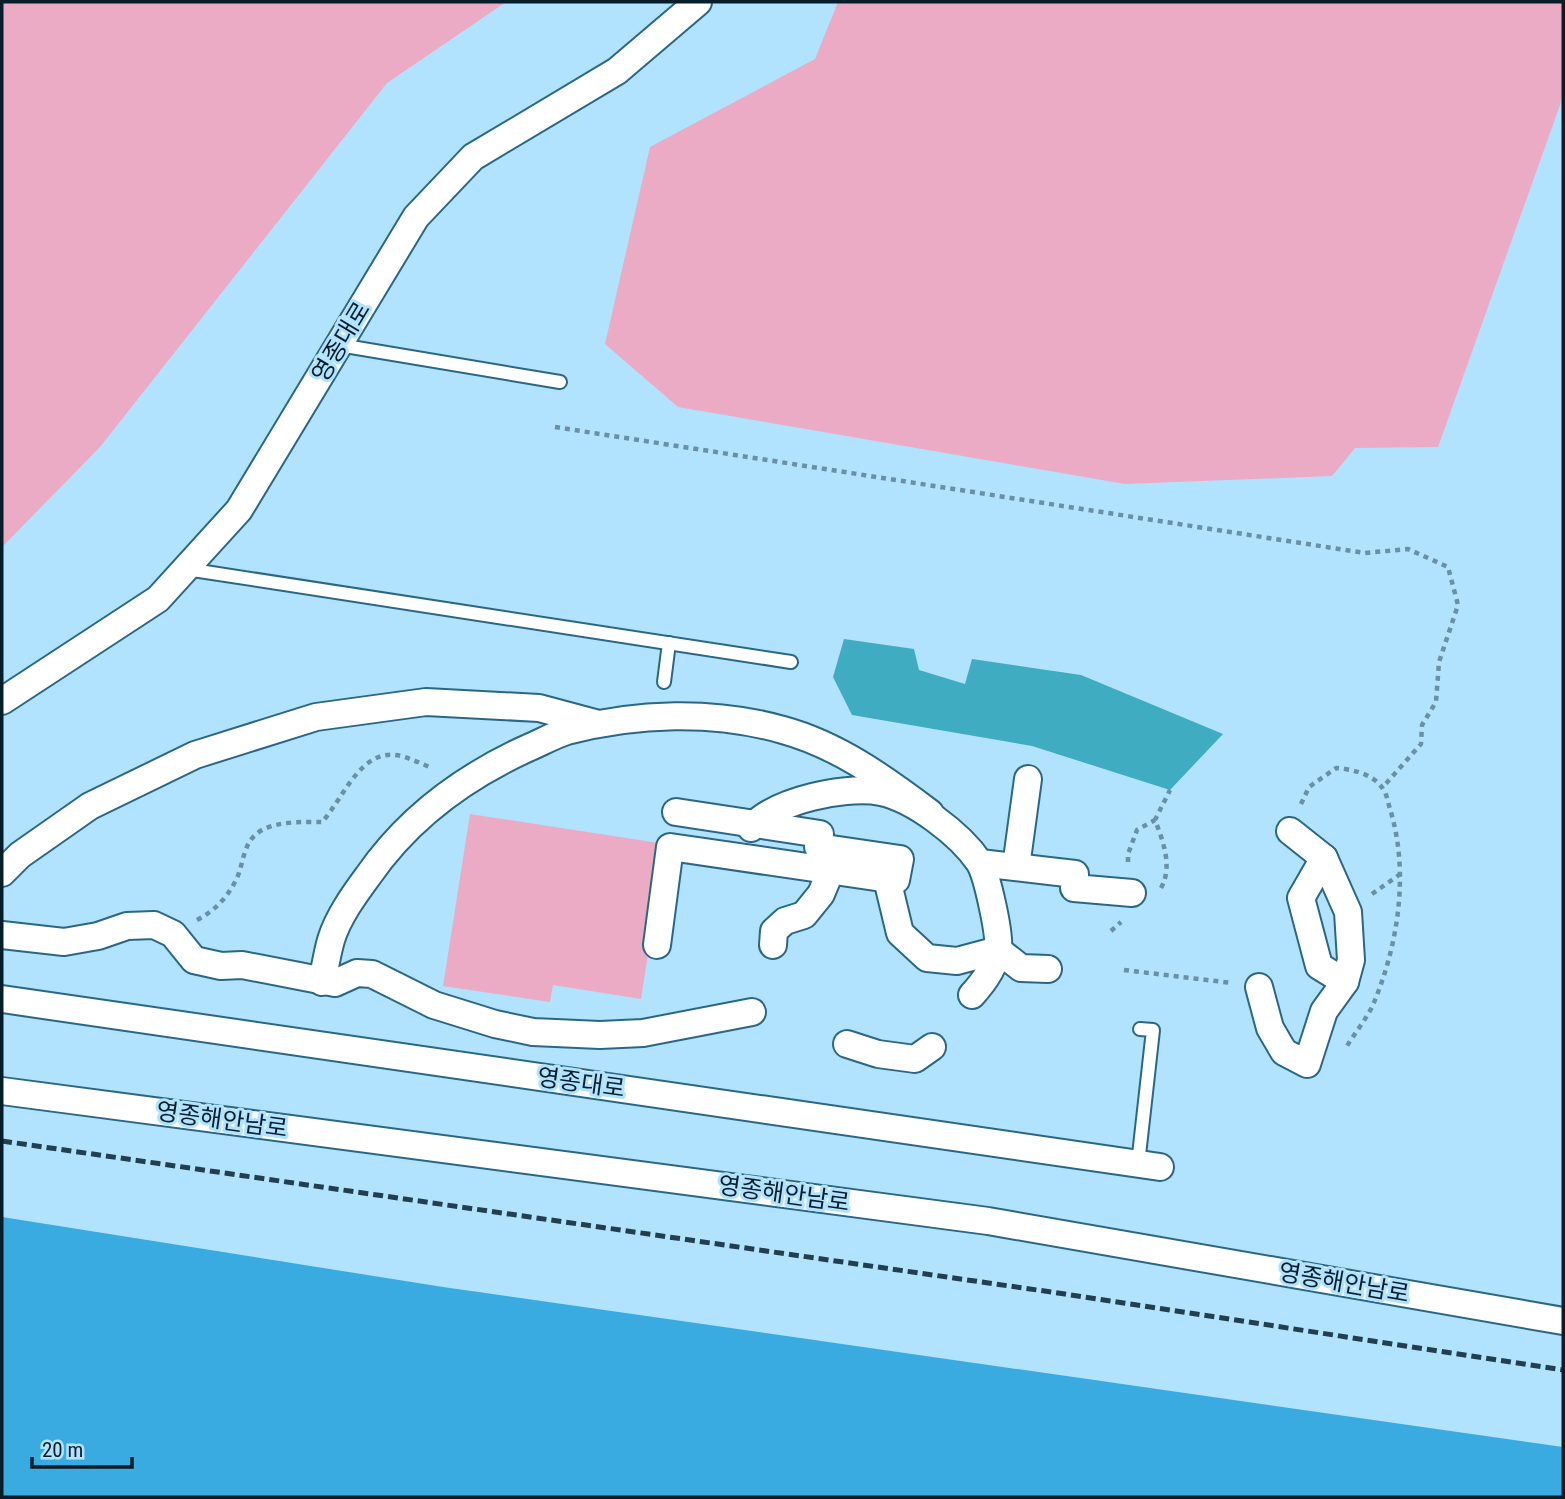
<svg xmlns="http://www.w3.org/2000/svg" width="1565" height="1499" font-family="'Roboto Condensed','Noto Sans KR',sans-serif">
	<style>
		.green { fill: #ebabc4 }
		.water { fill: #39abe1 }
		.building { fill: #3facc2 }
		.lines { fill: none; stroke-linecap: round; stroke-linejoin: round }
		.lane-casing { stroke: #2a6786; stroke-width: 16 }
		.street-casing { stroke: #2a6786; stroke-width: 30 }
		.path { stroke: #6990a5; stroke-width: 4.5; stroke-dasharray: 5 5; stroke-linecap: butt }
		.lane { stroke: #fff; stroke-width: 12 }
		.street { stroke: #fff; stroke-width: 26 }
		.rail { stroke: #223f4e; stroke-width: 5; stroke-dasharray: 10 5; stroke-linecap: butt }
		.labels { text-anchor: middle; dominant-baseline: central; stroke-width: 6; stroke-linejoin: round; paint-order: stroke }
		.street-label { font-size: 24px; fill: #051e2a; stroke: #b1e2fe }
	</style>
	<rect width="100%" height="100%" fill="#b1e2fe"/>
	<g class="green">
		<path d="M 2,2 L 506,2 L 387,83 L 100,447 L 2,547 Z"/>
		<path d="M 838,2 L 1563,2 L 1563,86 L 1560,105 L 1438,447 L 1355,448 L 1332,476 L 1125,484 L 678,407 L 605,344 L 650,147 L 815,59 Z"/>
		<path d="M 470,814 L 665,844 L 641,999 L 553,985 L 550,1002 L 443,986 Z"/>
	</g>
	<path class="water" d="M 2,1217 L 443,1287 L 1563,1447 L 1563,1497 L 2,1497 Z"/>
	<path class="building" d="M 844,639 L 914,649 L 919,670 L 965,684 L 972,659 L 1081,675 L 1223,734 L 1170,790 L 1032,746 L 852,715 L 833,677 Z"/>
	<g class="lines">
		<g class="lane-casing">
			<g id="lane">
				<path d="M 339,345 L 560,382"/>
				<path d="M 186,569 L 791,662"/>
				<path d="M 664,682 L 669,643"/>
				<path d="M 1138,1164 L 1153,1030 L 1140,1029"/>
			</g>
		</g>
		<g class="street-casing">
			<g id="street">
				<path d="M 2,701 L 158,599 L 239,510 L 416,217 L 473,157 L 617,71 L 698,2"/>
				<path d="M 751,828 C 765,812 792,802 812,797 C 831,792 861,788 881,792 C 914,799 960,834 979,862 C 987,874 1000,934 998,949 C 995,966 983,983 972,995"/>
				<path d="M 1324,858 L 1301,898 L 1319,966 L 1345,982"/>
				<path d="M 980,863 L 1075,874 L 1074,888 L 1132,893"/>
				<path d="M 1016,867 L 1028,779"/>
				<path d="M 2,873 L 20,855 L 90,806 L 195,755 L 316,717 L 426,702 L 539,708 L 595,723"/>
				<path d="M 887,879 L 900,933 L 927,958 L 957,961 L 998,950 L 1021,968 L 1048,969"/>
				<path d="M 2,935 L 64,942 L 98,936 L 127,926 L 154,925 L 173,934 L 194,960 L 221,966 L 242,965 L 335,983 L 357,973 L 372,974 L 434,1005 L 495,1024 L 533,1032 L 600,1035 L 643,1033 L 752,1012"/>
				<path d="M 657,945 L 670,847 L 896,880 L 900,859 L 818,847 L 820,834 L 676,812"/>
				<path d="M 773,945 L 774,931 L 785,921 L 804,915 L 821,894 L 831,870"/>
				<path d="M 322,982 C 325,968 327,954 331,940 C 338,917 354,895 368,876 C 408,818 464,777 528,748 C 540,743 554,735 567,731 C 636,713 713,710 783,730 C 838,745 885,779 930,813"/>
				<path d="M 1259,987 L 1270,1028 L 1284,1052 L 1307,1064 L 1324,1011 L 1345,982 L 1351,960 L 1348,912 L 1324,858 L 1290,831"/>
				<path d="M 2,999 L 1160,1167"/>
				<path d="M 847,1044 L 878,1054 L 915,1059 L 932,1047"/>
				<path d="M 2,1091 L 988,1221 L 1563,1321"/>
			</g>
		</g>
		<g class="path">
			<path d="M 555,427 L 1365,553 L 1408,549 L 1448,567 L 1458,605 L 1439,662 L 1436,702 L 1422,725 L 1421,744 L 1383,787"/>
			<path d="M 1301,804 L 1309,787 L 1336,768 C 1351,769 1374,774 1383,789 C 1387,794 1388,803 1390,809 C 1409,870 1399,941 1375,1000 C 1369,1016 1356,1031 1347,1046"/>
			<path d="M 1128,862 L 1128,854 L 1137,830 L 1155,820"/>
			<path d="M 1161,888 C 1173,867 1163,841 1155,820 L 1170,790"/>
			<path d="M 1372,894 L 1399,875"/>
			<path d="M 197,920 C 214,911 226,899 235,882 C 245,864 241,842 262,830 C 279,821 303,822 322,822 C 344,798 361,746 401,756 C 412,759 422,764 432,768"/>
			<path d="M 1111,931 L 1121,922"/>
			<path d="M 1124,970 L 1232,983"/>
		</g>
		<use href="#lane" class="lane"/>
		<use href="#street" class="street"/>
		<path class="rail" d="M 2,1141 L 1065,1294 L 1563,1370"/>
	</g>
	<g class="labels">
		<g class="street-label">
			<text transform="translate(341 342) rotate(-59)">영종대로</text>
			<text transform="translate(581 1083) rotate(8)">영종대로</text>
			<text transform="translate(222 1120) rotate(8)">영종해안남로</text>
			<text transform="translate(784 1194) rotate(8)">영종해안남로</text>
			<text transform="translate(1344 1283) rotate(10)">영종해안남로</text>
		</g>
	</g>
	<rect width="1565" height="1499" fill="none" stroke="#051e2a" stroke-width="7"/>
	<path d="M32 1457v10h100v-10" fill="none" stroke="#051e2a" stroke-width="3.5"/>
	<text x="42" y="1457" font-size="21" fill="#051e2a" stroke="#b1e2fe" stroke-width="5" paint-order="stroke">20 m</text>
</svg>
